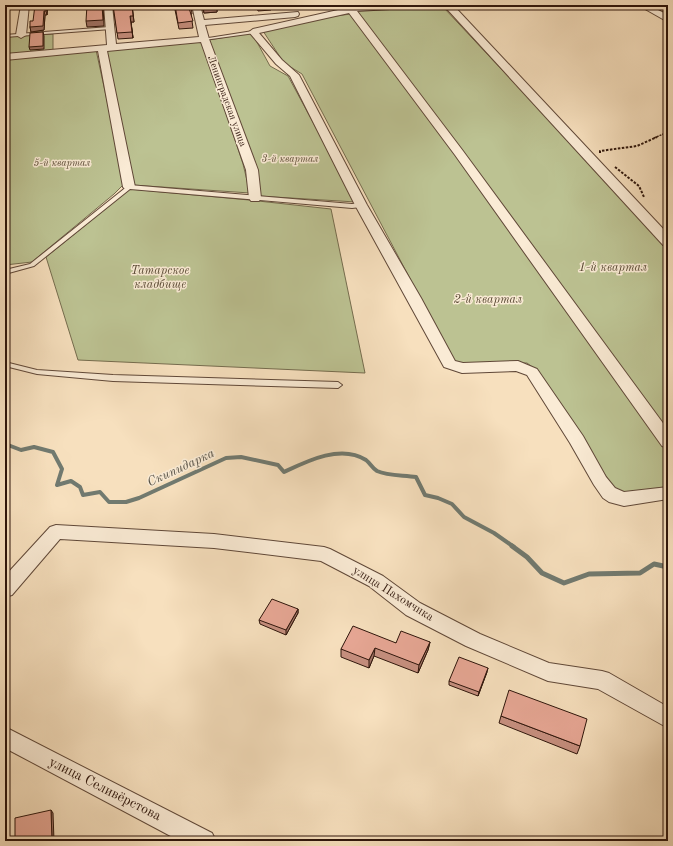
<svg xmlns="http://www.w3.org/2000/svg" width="673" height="846" font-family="'Old Standard TT',serif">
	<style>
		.green { fill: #bcc292; stroke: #756c4e }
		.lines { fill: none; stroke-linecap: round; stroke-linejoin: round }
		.stream-far1 { stroke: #717a70; stroke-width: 4 }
		.stream { stroke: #717a70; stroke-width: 5 }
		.service-casing { stroke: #604838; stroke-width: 2 }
		.minor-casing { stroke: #604838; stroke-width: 2 }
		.path-far1 { stroke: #2e150b; stroke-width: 1.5; stroke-dasharray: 2 1; stroke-linecap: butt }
		.path { stroke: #2e150b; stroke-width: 2; stroke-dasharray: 2.5 1.5; stroke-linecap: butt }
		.service { fill: #faebd5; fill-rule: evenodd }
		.minor { fill: #faebd5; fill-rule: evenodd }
		.wall { fill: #c79080; stroke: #2e150b }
		.shaded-wall { fill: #a27568; stroke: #2e150b }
		.building { fill: #e7a795; stroke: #2e150b }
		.labels { text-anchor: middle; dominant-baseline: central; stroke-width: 3; stroke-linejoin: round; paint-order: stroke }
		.far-street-label { font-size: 10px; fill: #2e150b; stroke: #faebd5 }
		.far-park-label { font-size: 10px; font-style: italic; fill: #594934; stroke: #faebd5 }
		.park-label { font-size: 12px; font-style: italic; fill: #594934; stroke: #faebd5 }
		.street-label { font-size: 12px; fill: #2e150b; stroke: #faebd5 }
		.water-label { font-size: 13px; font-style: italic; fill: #555046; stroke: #faebd5 }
		.near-street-label { font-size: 14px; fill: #2e150b; stroke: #faebd5 }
	</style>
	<rect width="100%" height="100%" fill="#f7e0be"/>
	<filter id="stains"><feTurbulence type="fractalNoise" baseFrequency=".005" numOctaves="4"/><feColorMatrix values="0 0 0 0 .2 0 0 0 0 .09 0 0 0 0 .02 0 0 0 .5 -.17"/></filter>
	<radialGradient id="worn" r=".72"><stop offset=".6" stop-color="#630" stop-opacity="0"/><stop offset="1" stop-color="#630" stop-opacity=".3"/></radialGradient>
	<g class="green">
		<path d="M 433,5 L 444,8 L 668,247 L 668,435 L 354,10 Z"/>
		<path d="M 351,14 L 498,211 L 668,453 L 668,487 L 617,493 L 535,369 L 527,363 L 455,364 L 302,74 L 284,63 L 263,31 L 311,19 Z"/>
		<path d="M 252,33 L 270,66 L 288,76 L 356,202 L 258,196 L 208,40 Z"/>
		<path d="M 53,34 L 53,52 L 5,56 L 5,37 Z"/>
		<path d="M 202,40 L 243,164 L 250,193 L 132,185 L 105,49 Z"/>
		<path d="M 96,50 L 125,183 L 114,194 L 32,262 L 5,265 L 5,59 Z"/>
		<path d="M 130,189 L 249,200 L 331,209 L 365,373 L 78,360 L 46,257 Z"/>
	</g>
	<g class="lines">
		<path class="stream-far1" d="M 5,446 L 8,445 L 21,450 L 34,447 L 53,452 L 62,469 L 57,485 L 71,481 L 80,487 L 83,495 L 100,492 L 109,502 L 126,502 L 139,498 L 226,458 L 241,457 L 278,465 L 284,472 C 307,461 341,444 366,460 C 370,463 372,468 377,471 C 388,476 404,475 416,477 L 425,495 L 438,498 L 452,504 L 464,517 L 494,533 L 514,547"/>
		<path class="stream" d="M 512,546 L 527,557 L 542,573 L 564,583 L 589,574 L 640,573 L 654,564 L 668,567"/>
		<g class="service-casing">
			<g id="service">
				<path d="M 109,27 L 111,28 L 111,29 L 5,37 L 5,35 Z"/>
				<path d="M 253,31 L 255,32 L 255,33 L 204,40 L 202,39 Z"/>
				<path d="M 129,185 L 352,204 L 361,203 L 364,205 L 361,207 L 352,208 L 130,189 L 34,266 L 5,274 L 5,270 L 30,264 Z"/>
				<path d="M 5,362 L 37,370 L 113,375 L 338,382 L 342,385 L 338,388 L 113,381 L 37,374 L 5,366 Z"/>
			</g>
		</g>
		<g class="minor-casing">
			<g id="minor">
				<path d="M 21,5 L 29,5 L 26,35 L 21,38 L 16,35 Z"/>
				<path d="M 104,5 L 112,5 L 116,44 L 199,37 L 192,5 L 200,5 L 204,20 L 298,12 L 299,14 L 298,16 L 295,17 L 205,25 L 209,39 L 258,170 L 261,198 L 259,201 L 251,201 L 249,198 L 246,170 L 201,42 L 107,51 L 135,187 L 133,189 L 125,189 L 123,187 L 98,51 L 5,60 L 5,54 L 107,45 Z"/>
				<path d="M 373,5 L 410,5 L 406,8 L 357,11 L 463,151 L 668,430 L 668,448 L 662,446 L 455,155 L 349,13 L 259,33 L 282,60 L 299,75 L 367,205 L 421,298 L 455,361 L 463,363 L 518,361 L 537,369 L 583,436 L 606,477 L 615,488 L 624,492 L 668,487 L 668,499 L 624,506 L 609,502 L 603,498 L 594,485 L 570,443 L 527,375 L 516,371 L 462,373 L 444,367 L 355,205 L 290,76 L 276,64 L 249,32 L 253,29 L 338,10 L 342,7 Z"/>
				<path d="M 436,5 L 453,5 L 668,234 L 668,246 L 663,245 L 447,9 L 437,7 Z"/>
				<path d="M 638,5 L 648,5 L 668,15 L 668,22 Z"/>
				<path d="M 56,525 L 214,534 L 324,547 L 330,549 L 383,576 L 420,603 L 480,634 L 549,663 L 602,671 L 609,673 L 668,707 L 668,728 L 598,689 L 548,681 L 466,646 L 406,615 L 369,586 L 321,561 L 214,548 L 60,539 L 12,595 L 5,597 L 5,576 L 50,527 Z"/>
				<path d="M 5,727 L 212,833 L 216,841 L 180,841 L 5,748 Z"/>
			</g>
		</g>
		<path class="path-far1" d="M 654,138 L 668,132"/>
		<g class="path">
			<path d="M 600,153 L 600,151 L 637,146 L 657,137"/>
			<path d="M 615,167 L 639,186 L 644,197"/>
		</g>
		<use href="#service" class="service"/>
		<use href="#minor" class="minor"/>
	</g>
	<g class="wall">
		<path d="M 48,5 L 47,15 L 45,15 L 44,30 L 31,32 L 30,27 L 33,21 Z"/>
		<path d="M 113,5 L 132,5 L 134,22 L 131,22 L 133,38 L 118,39 Z"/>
		<path d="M 174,5 L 191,5 L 192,14 L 191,14 L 193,28 L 179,29 Z"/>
		<path d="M 201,5 L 217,5 L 217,12 L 204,13 Z"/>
		<path d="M 256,5 L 296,5 L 271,7 L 271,10 L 258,11 Z"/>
		<path d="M 298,609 L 298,613 L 286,635 L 260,624 L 259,620 Z"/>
		<path d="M 430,642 L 428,650 L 418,673 L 374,656 L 369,668 L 341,657 L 341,649 L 396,643 Z"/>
		<path d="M 487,672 L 478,696 L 449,685 L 449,681 Z"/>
		<path d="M 501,716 L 580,746 L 577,754 L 499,723 Z"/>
	</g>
	<g class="shaded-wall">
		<path d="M 47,5 L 48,5 L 47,15 L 46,11 Z"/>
		<path d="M 102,5 L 103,5 L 104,26 L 87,27 L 86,21 Z"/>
		<path d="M 132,5 L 134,22 L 131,22 L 133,38 L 130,16 Z"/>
		<path d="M 217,6 L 217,12 L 204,13 L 203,7 Z"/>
		<path d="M 44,11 L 45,15 L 44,30 L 31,32 L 30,27 Z"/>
		<path d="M 43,32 L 44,36 L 44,49 L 30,50 L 29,47 Z"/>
		<path d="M 298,609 L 298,613 L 286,635 L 286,630 Z"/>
		<path d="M 430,642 L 428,650 L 418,673 L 419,665 Z"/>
		<path d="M 375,648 L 374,656 L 369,668 L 369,660 Z"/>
		<path d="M 488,668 L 487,672 L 478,696 L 479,692 Z"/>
		<path d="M 51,810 L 53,813 L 54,841 L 52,841 Z"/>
	</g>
	<g class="building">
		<path d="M 35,5 L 47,5 L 46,11 L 44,11 L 43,26 L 30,27 L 30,21 L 33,21 Z"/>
		<path d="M 87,5 L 102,5 L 103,20 L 86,21 Z"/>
		<path d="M 113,5 L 132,5 L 133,16 L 130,16 L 132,32 L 117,33 Z"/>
		<path d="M 175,5 L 191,5 L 192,8 L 189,8 L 193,21 L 178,23 Z"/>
		<path d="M 203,5 L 217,5 L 217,6 L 203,7 Z"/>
		<path d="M 257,5 L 271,5 L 271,6 L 257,7 Z"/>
		<path d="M 43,32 L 43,46 L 29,47 L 30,33 Z"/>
		<path d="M 272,599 L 298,609 L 286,630 L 259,620 Z"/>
		<path d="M 353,626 L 396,643 L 401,631 L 430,642 L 419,665 L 375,648 L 369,660 L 341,649 Z"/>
		<path d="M 459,657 L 488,668 L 479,692 L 449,681 Z"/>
		<path d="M 509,690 L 587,719 L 580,746 L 501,716 Z"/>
		<path d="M 51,810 L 52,841 L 15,841 L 15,818 Z"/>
	</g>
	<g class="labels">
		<g class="far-street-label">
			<text transform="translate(227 101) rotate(70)">Ленинградская улица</text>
		</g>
		<g class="far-park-label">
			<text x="290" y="159">3-й квартал</text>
			<text x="62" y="163">5-й квартал</text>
		</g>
		<g class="park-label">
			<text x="613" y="268">1-й квартал</text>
			<text x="160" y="271">Татарское<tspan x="160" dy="14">кладбище</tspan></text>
			<text x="488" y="300">2-й квартал</text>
		</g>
		<g class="street-label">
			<text transform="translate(393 594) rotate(32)">улица Пахомчика</text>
		</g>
		<g class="water-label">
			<text transform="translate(181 468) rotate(-25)">Скипидарка</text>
		</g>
		<g class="near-street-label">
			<text transform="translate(105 789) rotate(27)">улица Селивёрстова</text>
		</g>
	</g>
	<rect width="673" height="846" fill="none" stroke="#f7e0be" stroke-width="20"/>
	<rect x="6" y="6" width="661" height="834" fill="none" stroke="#2e150b" stroke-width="2"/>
	<rect x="10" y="10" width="653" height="826" fill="none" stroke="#2e150b"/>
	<rect width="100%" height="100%" filter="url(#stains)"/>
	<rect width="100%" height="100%" fill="url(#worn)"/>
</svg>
